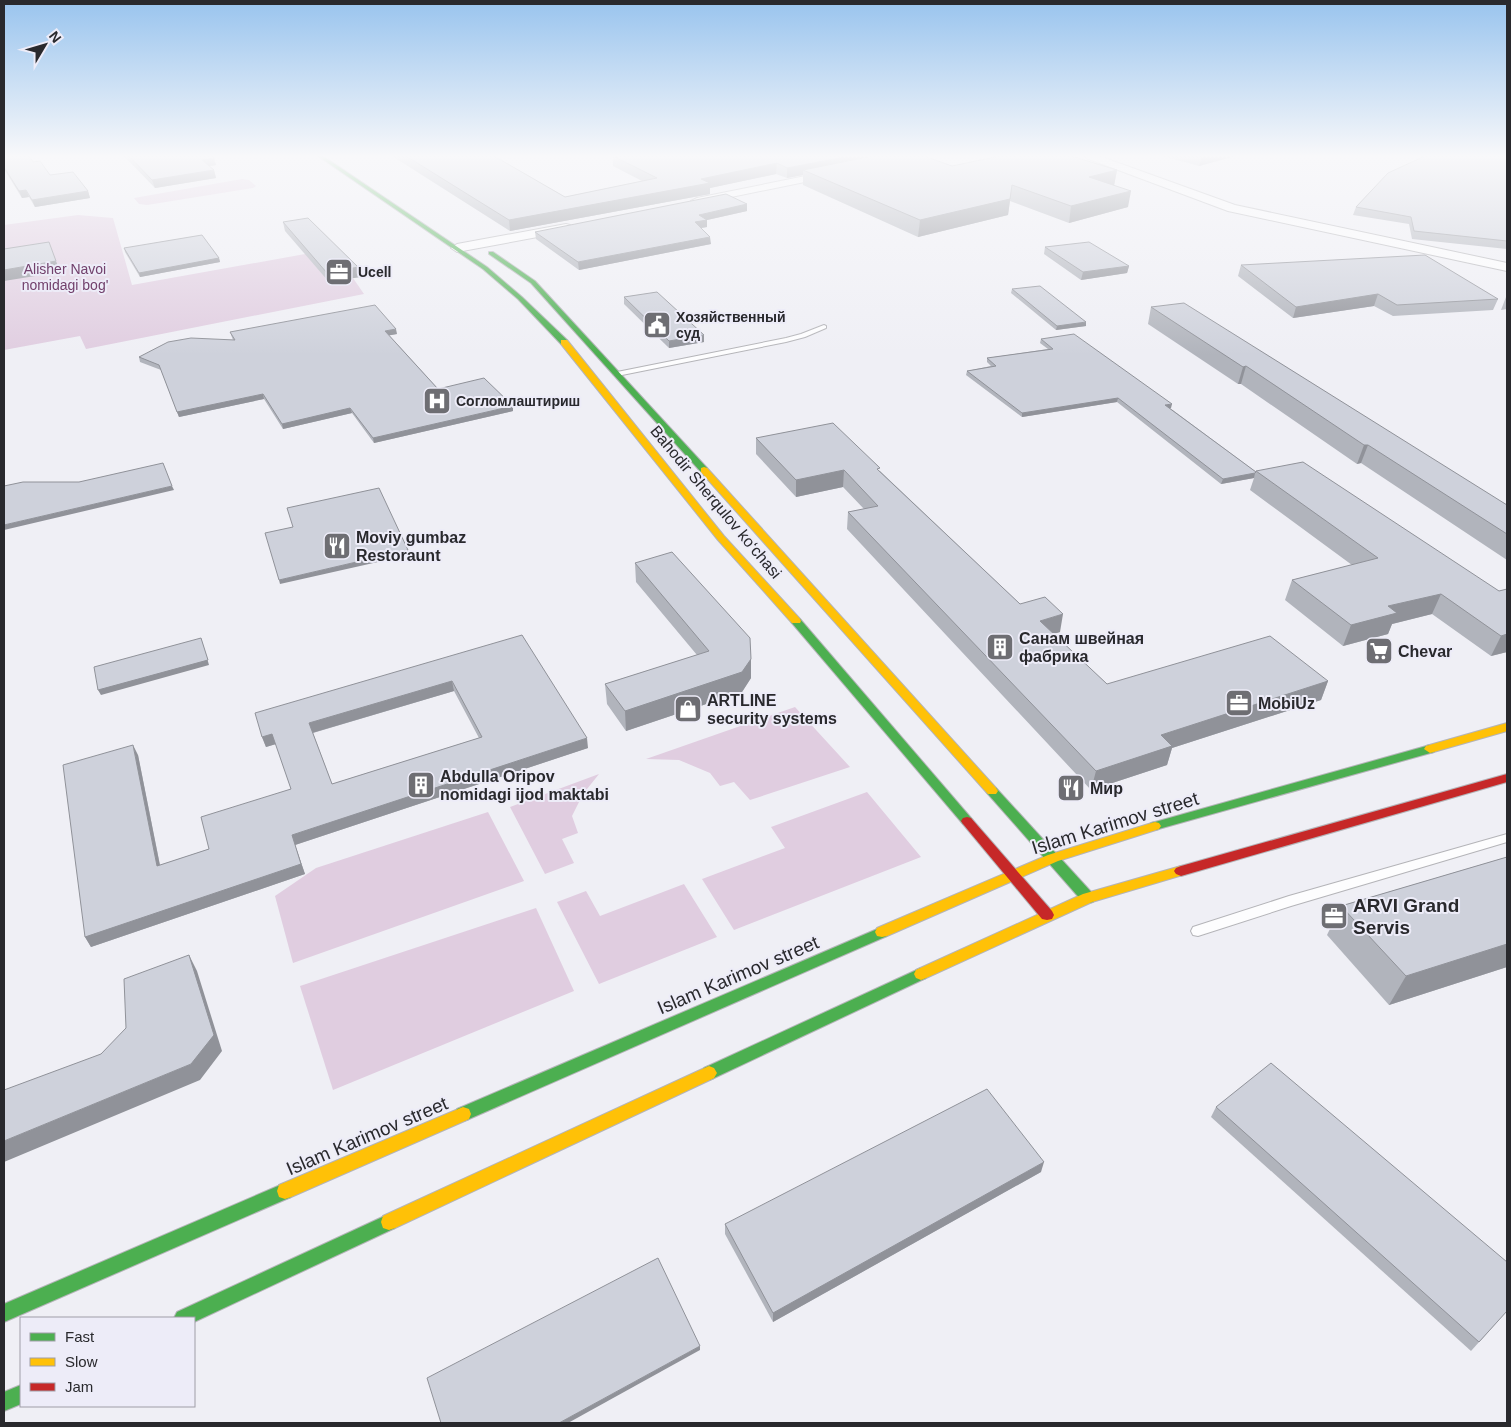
<svg xmlns="http://www.w3.org/2000/svg" width="1511" height="1427" font-family="Arial,sans-serif">
	<style>
		.green { fill: #e0cde0 }
		.lines { fill: none; stroke-linecap: round; stroke-linejoin: round }
		.lane-casing { stroke: #b4b4b8; stroke-width: 2 }
		.street-casing { stroke: #b4b4b8; stroke-width: 2 }
		.fast-casing { stroke: #b4b4b8; stroke-width: 2 }
		.slow-casing { stroke: #b4b4b8; stroke-width: 2 }
		.jam-casing { stroke: #b4b4b8; stroke-width: 2 }
		.lane { fill: #fdfdfe; fill-rule: evenodd }
		.street { fill: #fdfdfe; fill-rule: evenodd }
		.fast { fill: #4caf50; fill-rule: evenodd }
		.slow { fill: #ffc107; fill-rule: evenodd }
		.jam { fill: #c62828; fill-rule: evenodd }
		.wall { fill: #b1b4bc; fill-rule: evenodd }
		.shaded-wall { fill: #909299 }
		.building { fill: #ced1db; stroke: #909299; fill-rule: evenodd }
		.labels { text-anchor: middle; dominant-baseline: central; stroke-width: 4; stroke-linejoin: round; paint-order: stroke }
		.far-park-label { font-size: 14px; fill: #72416c; stroke: #edecf8 }
		.far-poi-label { font-size: 14px; font-weight: bold; fill: #29292d; stroke: #edecf8; text-anchor: start }
		.street-label { font-size: 16px; fill: #29292d; stroke: #edecf8 }
		.poi-label { font-size: 16px; font-weight: bold; fill: #29292d; stroke: #edecf8; text-anchor: start }
		.near-street-label { font-size: 19px; fill: #29292d; stroke: #edecf8 }
		.near-poi-label { font-size: 19px; font-weight: bold; fill: #29292d; stroke: #edecf8; text-anchor: start }
	</style>
	<rect width="100%" height="100%" fill="#efeff5"/>
	<g class="green">
		<path d="M 242,179 L 249,180 L 256,186 L 253,188 L 147,205 L 139,204 L 134,198 Z"/>
		<path d="M 78,215 L 113,218 L 132,285 L 333,249 L 364,294 L 86,349 L 80,336 L 4,350 L 4,225 Z"/>
		<path d="M 795,707 L 850,767 L 750,800 L 734,782 L 720,786 L 710,773 L 679,760 L 646,759 Z"/>
		<path d="M 599,774 L 583,794 L 572,816 L 578,833 L 562,839 L 574,863 L 545,874 L 510,807 Z"/>
		<path d="M 867,792 L 921,857 L 734,930 L 702,879 L 785,848 L 771,827 Z"/>
		<path d="M 488,812 L 524,881 L 293,963 L 275,896 L 316,868 Z"/>
		<path d="M 684,884 L 717,937 L 599,984 L 557,902 L 586,891 L 600,916 Z"/>
		<path d="M 536,908 L 574,991 L 333,1090 L 300,986 Z"/>
	</g>
	<g class="lines">
		<g class="lane-casing">
			<g id="lane">
				<path d="M 824,325 L 826,326 L 826,328 L 805,337 L 786,342 L 617,376 L 613,374 L 617,372 L 786,338 L 801,334 Z"/>
				<path d="M 1507,834 L 1507,842 L 1291,906 L 1198,936 L 1193,935 L 1191,931 L 1193,927 L 1289,896 Z"/>
			</g>
		</g>
		<g class="street-casing">
			<g id="street">
				<path d="M 1085,156 L 1099,156 L 1235,205 L 1507,263 L 1507,271 L 1228,211 L 1086,158 Z"/>
				<path d="M 835,170 L 839,171 L 840,173 L 839,175 L 697,204 L 691,201 L 697,198 Z"/>
				<path d="M 566,224 L 570,225 L 572,228 L 570,231 L 457,252 L 451,248 L 457,244 Z"/>
			</g>
		</g>
		<g class="fast-casing">
			<g id="fast">
				<path d="M 318,156 L 323,156 L 487,267 L 522,297 L 567,340 L 567,344 L 561,344 L 518,299 L 483,269 Z"/>
				<path d="M 489,252 L 493,252 L 535,281 L 707,468 L 707,472 L 701,472 L 531,283 L 489,254 Z"/>
				<path d="M 796,618 L 800,619 L 971,818 L 973,821 L 971,824 L 963,824 L 792,623 L 791,621 L 792,619 Z"/>
				<path d="M 1430,745 L 1436,749 L 1434,752 L 1155,830 L 1151,829 L 1149,826 L 1151,823 L 1155,822 Z"/>
				<path d="M 992,787 L 996,788 L 1093,894 L 1095,898 L 1093,902 L 1088,903 L 1083,902 L 988,794 L 986,791 L 988,788 Z"/>
				<path d="M 882,927 L 887,928 L 889,932 L 887,936 L 469,1119 L 463,1121 L 457,1119 L 455,1114 L 457,1109 Z"/>
				<path d="M 921,968 L 926,970 L 928,974 L 926,978 L 714,1078 L 709,1080 L 704,1078 L 701,1073 L 704,1068 Z"/>
				<path d="M 285,1183 L 291,1185 L 293,1191 L 291,1197 L 4,1322 L 4,1304 Z"/>
				<path d="M 389,1214 L 395,1216 L 397,1222 L 395,1228 L 194,1322 L 194,1318 L 174,1318 L 177,1312 Z"/>
				<path d="M 21,1385 L 21,1404 L 4,1411 L 4,1392 Z"/>
			</g>
		</g>
		<g class="slow-casing">
			<g id="slow">
				<path d="M 561,340 L 567,340 L 724,536 L 800,619 L 801,621 L 800,623 L 792,623 L 718,540 L 561,344 Z"/>
				<path d="M 704,467 L 707,468 L 996,788 L 998,791 L 996,794 L 988,794 L 701,472 L 701,468 Z"/>
				<path d="M 1507,723 L 1507,731 L 1430,753 L 1424,749 L 1426,746 Z"/>
				<path d="M 1155,822 L 1159,823 L 1161,826 L 1159,829 L 1058,861 L 887,936 L 882,937 L 877,936 L 875,932 L 877,928 L 1048,855 Z"/>
				<path d="M 1181,866 L 1186,868 L 1188,871 L 1186,874 L 1092,902 L 926,978 L 921,980 L 916,978 L 914,974 L 916,970 L 1083,894 Z"/>
				<path d="M 709,1066 L 714,1068 L 717,1073 L 714,1078 L 395,1228 L 389,1230 L 383,1228 L 381,1222 L 383,1216 Z"/>
				<path d="M 463,1107 L 469,1109 L 471,1114 L 469,1119 L 291,1197 L 285,1199 L 279,1197 L 277,1191 L 279,1185 Z"/>
			</g>
		</g>
		<g class="jam-casing">
			<g id="jam">
				<path d="M 1507,774 L 1507,782 L 1181,876 L 1176,874 L 1174,871 L 1176,868 L 1181,866 Z"/>
				<path d="M 967,817 L 971,818 L 1052,911 L 1054,915 L 1052,919 L 1047,920 L 1042,919 L 963,824 L 961,821 L 963,818 Z"/>
			</g>
		</g>
		<use href="#lane" class="lane"/>
		<use href="#street" class="street"/>
		<use href="#fast" class="fast"/>
		<use href="#slow" class="slow"/>
		<use href="#jam" class="jam"/>
	</g>
	<g class="wall">
		<path d="M 4,156 L 33,162 L 50,175 L 88,191 L 90,198 L 35,207 L 29,197 L 22,198 L 4,169 Z"/>
		<path d="M 124,156 L 212,156 L 216,165 L 209,166 L 214,170 L 216,178 L 155,188 Z"/>
		<path d="M 392,156 L 494,156 L 565,197 L 642,181 L 613,166 L 613,156 L 952,166 L 1117,170 L 1114,185 L 1128,207 L 1069,223 L 1010,201 L 1008,215 L 918,237 L 803,185 L 803,175 L 787,178 L 776,174 L 710,188 L 710,194 L 510,231 Z"/>
		<path d="M 1163,156 L 1236,156 L 1199,166 Z"/>
		<path d="M 1420,156 L 1507,156 L 1507,249 L 1412,239 L 1409,224 L 1353,215 L 1356,207 L 1424,156 Z"/>
		<path d="M 747,204 L 747,211 L 707,220 L 707,227 L 701,228 L 711,244 L 579,270 L 536,239 L 535,232 Z"/>
		<path d="M 283,222 L 360,277 L 329,282 L 285,231 Z"/>
		<path d="M 1045,247 L 1129,266 L 1127,273 L 1081,280 L 1044,254 Z"/>
		<path d="M 124,248 L 219,258 L 220,262 L 140,277 L 125,252 Z"/>
		<path d="M 1241,265 L 1498,299 L 1493,310 L 1393,316 L 1374,306 L 1293,318 L 1238,276 Z"/>
		<path d="M 1012,289 L 1086,326 L 1056,330 L 1011,293 Z"/>
		<path d="M 1507,295 L 1507,309 L 1501,310 L 1506,297 Z"/>
		<path d="M 624,297 L 704,342 L 669,348 L 624,304 Z"/>
		<path d="M 1151,307 L 1507,505 L 1507,560 L 1361,463 L 1357,464 L 1241,384 L 1238,384 L 1148,324 Z"/>
		<path d="M 230,332 L 397,334 L 389,335 L 438,389 L 513,406 L 513,411 L 374,443 L 352,413 L 283,429 L 264,399 L 179,417 L 161,370 L 140,362 L 139,357 L 233,340 Z"/>
		<path d="M 1041,339 L 1171,408 L 1170,408 L 1256,472 L 1256,471 L 1499,591 L 1507,589 L 1507,652 L 1491,656 L 1432,614 L 1392,624 L 1388,634 L 1343,646 L 1285,600 L 1292,580 L 1352,565 L 1250,490 L 1254,478 L 1221,484 L 1117,402 L 1022,417 L 966,375 L 967,371 L 991,366 L 987,362 L 987,358 L 1048,349 L 1040,343 Z"/>
		<path d="M 756,438 L 880,471 L 1020,604 L 1060,632 L 1053,634 L 1107,684 L 1328,681 L 1321,700 L 1172,748 L 1167,765 L 1091,790 L 847,529 L 848,512 L 864,509 L 843,487 L 796,497 L 756,454 Z"/>
		<path d="M 635,563 L 751,678 L 742,692 L 626,731 L 607,704 L 605,684 L 697,655 L 636,582 Z"/>
		<path d="M 522,635 L 588,748 L 295,845 L 305,874 L 91,947 L 85,937 L 138,755 L 160,865 L 209,849 L 291,789 L 276,744 L 266,747 L 262,737 ZM 454,691 L 479,738 L 332,784 L 313,733 Z"/>
		<path d="M 1507,857 L 1507,967 L 1389,1005 L 1327,935 L 1341,906 Z"/>
		<path d="M 1216,1107 L 1507,1311 L 1471,1351 L 1211,1117 Z"/>
		<path d="M 1041,1172 L 773,1322 L 725,1234 L 725,1224 Z"/>
	</g>
	<g class="shaded-wall">
		<path d="M 849,156 L 889,156 L 803,170 L 803,175 L 787,178 L 787,168 Z"/>
		<path d="M 1202,156 L 1236,156 L 1199,166 Z"/>
		<path d="M 214,158 L 216,165 L 204,167 L 202,160 Z"/>
		<path d="M 777,163 L 776,174 L 710,188 L 710,194 L 510,231 L 509,220 Z"/>
		<path d="M 214,170 L 216,178 L 155,188 L 152,180 Z"/>
		<path d="M 1117,170 L 1114,186 L 1089,177 Z"/>
		<path d="M 1012,185 L 1008,215 L 918,237 L 920,220 Z"/>
		<path d="M 26,190 L 29,197 L 22,198 L 19,191 Z"/>
		<path d="M 88,191 L 90,198 L 35,207 L 32,200 Z"/>
		<path d="M 1131,191 L 1128,207 L 1069,223 L 1071,206 Z"/>
		<path d="M 747,204 L 747,211 L 707,220 L 707,227 L 695,229 L 695,222 L 699,215 Z"/>
		<path d="M 710,237 L 711,244 L 579,270 L 578,262 Z"/>
		<path d="M 219,258 L 220,262 L 140,277 L 139,273 Z"/>
		<path d="M 56,261 L 60,272 L 4,281 L 4,270 Z"/>
		<path d="M 1129,266 L 1127,273 L 1081,280 L 1083,272 Z"/>
		<path d="M 358,267 L 360,277 L 329,282 L 327,273 Z"/>
		<path d="M 1378,294 L 1374,306 L 1293,318 L 1296,307 Z"/>
		<path d="M 1086,322 L 1086,326 L 1056,330 L 1057,326 Z"/>
		<path d="M 396,329 L 397,334 L 386,336 L 385,331 Z"/>
		<path d="M 704,335 L 704,342 L 669,348 L 669,341 Z"/>
		<path d="M 1246,366 L 1241,384 L 1238,384 L 1243,367 Z"/>
		<path d="M 263,394 L 264,399 L 179,417 L 177,412 Z"/>
		<path d="M 1118,398 L 1117,402 L 1022,417 L 1022,413 Z"/>
		<path d="M 1172,404 L 1171,408 L 1164,409 L 1165,405 Z"/>
		<path d="M 513,406 L 513,411 L 374,443 L 373,438 Z"/>
		<path d="M 350,408 L 352,413 L 283,429 L 282,424 Z"/>
		<path d="M 1364,445 L 1368,445 L 1361,463 L 1357,464 Z"/>
		<path d="M 844,470 L 843,487 L 796,497 L 796,480 Z"/>
		<path d="M 1255,473 L 1254,478 L 1221,484 L 1223,479 Z"/>
		<path d="M 172,486 L 174,490 L 4,530 L 4,525 Z"/>
		<path d="M 408,550 L 409,555 L 280,584 L 279,580 Z"/>
		<path d="M 1441,594 L 1432,614 L 1392,624 L 1388,634 L 1343,646 L 1351,625 L 1388,606 Z"/>
		<path d="M 1063,614 L 1060,632 L 1036,639 L 1040,621 Z"/>
		<path d="M 1507,634 L 1507,652 L 1491,656 L 1501,636 Z"/>
		<path d="M 201,638 L 209,665 L 101,695 L 98,690 Z"/>
		<path d="M 751,659 L 751,678 L 742,692 L 626,731 L 625,711 Z"/>
		<path d="M 452,681 L 454,691 L 312,733 L 309,723 Z"/>
		<path d="M 1328,681 L 1321,700 L 1172,748 L 1167,765 L 1091,790 L 1096,771 L 1161,735 Z"/>
		<path d="M 272,734 L 276,744 L 266,747 L 262,737 Z"/>
		<path d="M 587,738 L 588,748 L 295,845 L 305,874 L 91,947 L 85,937 L 292,835 Z"/>
		<path d="M 133,745 L 138,755 L 162,876 L 157,866 Z"/>
		<path d="M 1507,944 L 1507,967 L 1389,1005 L 1406,976 Z"/>
		<path d="M 189,955 L 197,971 L 222,1051 L 200,1080 L 4,1162 L 4,1141 L 191,1064 Z"/>
		<path d="M 1044,1162 L 1041,1172 L 773,1322 L 773,1313 Z"/>
		<path d="M 700,1346 L 700,1350 L 568,1423 L 559,1423 Z"/>
	</g>
	<g class="building">
		<path d="M 4,156 L 29,156 L 33,162 L 40,161 L 50,175 L 73,172 L 88,191 L 32,200 L 26,190 L 19,191 L 4,167 Z"/>
		<path d="M 129,156 L 212,156 L 214,158 L 202,160 L 214,170 L 152,180 Z"/>
		<path d="M 406,156 L 494,156 L 565,197 L 657,178 L 613,156 L 849,156 L 787,168 L 777,163 L 701,179 L 710,183 L 509,220 Z"/>
		<path d="M 873,156 L 924,156 L 952,166 L 1000,156 L 1071,156 L 1117,170 L 1089,177 L 1131,191 L 1071,206 L 1012,185 L 1010,199 L 920,220 L 803,170 Z"/>
		<path d="M 1425,156 L 1507,156 L 1507,241 L 1414,231 L 1411,217 L 1356,207 L 1388,173 Z"/>
		<path d="M 726,194 L 747,204 L 699,215 L 707,220 L 695,222 L 710,237 L 578,262 L 535,232 Z"/>
		<path d="M 308,218 L 358,267 L 327,273 L 283,222 Z"/>
		<path d="M 202,235 L 219,258 L 139,273 L 124,248 Z"/>
		<path d="M 49,242 L 56,261 L 4,270 L 4,249 Z"/>
		<path d="M 1089,242 L 1129,266 L 1083,272 L 1045,247 Z"/>
		<path d="M 1425,255 L 1498,299 L 1397,305 L 1378,294 L 1296,307 L 1241,265 Z"/>
		<path d="M 1040,286 L 1086,322 L 1057,326 L 1012,289 Z"/>
		<path d="M 657,292 L 704,335 L 669,341 L 624,297 Z"/>
		<path d="M 1184,303 L 1507,505 L 1507,534 L 1368,445 L 1364,445 L 1246,366 L 1243,367 L 1151,307 Z"/>
		<path d="M 375,305 L 396,329 L 385,331 L 438,389 L 484,378 L 513,406 L 373,438 L 350,408 L 282,424 L 263,394 L 177,412 L 159,365 L 139,357 L 168,342 L 191,338 L 235,340 L 230,332 Z"/>
		<path d="M 1074,334 L 1172,404 L 1165,405 L 1256,472 L 1255,473 L 1223,479 L 1118,398 L 1022,413 L 967,371 L 996,366 L 987,358 L 1053,349 L 1041,339 Z"/>
		<path d="M 833,423 L 880,468 L 877,469 L 1020,604 L 1045,597 L 1063,614 L 1040,621 L 1107,684 L 1270,636 L 1328,681 L 1161,735 L 1172,746 L 1096,771 L 848,512 L 878,506 L 844,470 L 796,480 L 756,438 Z"/>
		<path d="M 1303,462 L 1499,591 L 1507,589 L 1507,634 L 1501,636 L 1441,594 L 1388,606 L 1397,613 L 1351,625 L 1292,580 L 1378,558 L 1256,471 Z"/>
		<path d="M 163,463 L 172,486 L 4,525 L 4,486 L 23,482 L 79,482 Z"/>
		<path d="M 379,488 L 408,550 L 279,580 L 265,533 L 293,527 L 287,508 Z"/>
		<path d="M 672,552 L 750,638 L 751,659 L 742,672 L 625,711 L 605,684 L 709,651 L 635,563 Z"/>
		<path d="M 522,635 L 587,738 L 292,835 L 301,864 L 85,937 L 63,765 L 133,745 L 157,866 L 209,849 L 201,817 L 291,789 L 272,734 L 262,737 L 255,713 ZM 452,681 L 482,737 L 332,784 L 309,723 Z"/>
		<path d="M 201,638 L 208,660 L 98,690 L 94,667 Z"/>
		<path d="M 1507,857 L 1507,944 L 1406,976 L 1341,906 Z"/>
		<path d="M 189,955 L 214,1035 L 191,1064 L 4,1141 L 4,1090 L 101,1054 L 126,1028 L 124,979 Z"/>
		<path d="M 1271,1063 L 1507,1262 L 1507,1311 L 1479,1342 L 1216,1107 Z"/>
		<path d="M 987,1089 L 1044,1162 L 773,1313 L 725,1224 Z"/>
		<path d="M 658,1258 L 700,1346 L 559,1423 L 441,1423 L 427,1378 Z"/>
	</g>
	<linearGradient id="sky" x2="0" y2="1"><stop stop-color="#99c4ee"/><stop offset="0.44" stop-color="#f8f8fa"/><stop offset="1" stop-color="#f8f8fa" stop-opacity="0"/></linearGradient>
	<rect width="1511" height="355" fill="url(#sky)"/>
	<defs>
		<g id="office-square" transform="scale(1.4375)"><rect x="-9" y="-9" width="18" height="18" rx="4" fill="#6e6e73" stroke="#edecf8"/><path d="M-6-3h4V-5.5h4V-3h4V5H-6ZM-1-4.5V-3h2v-1.5ZM-6 0V1H6V0Z" fill="#fff"/></g>
		<g id="civic-square" transform="scale(1.4375)"><rect x="-9" y="-9" width="18" height="18" rx="4" fill="#6e6e73" stroke="#edecf8"/><path d="M-.6-6.5H3V-4.5H.6V-3L4-1V1h2V6H-6V1h2V-1L-.6-3ZM-1.2 2.5V6h2.4V2.5Z" fill="#fff"/></g>
		<g id="hospital-square" transform="scale(1.4375)"><rect x="-9" y="-9" width="18" height="18" rx="4" fill="#6e6e73" stroke="#edecf8"/><path d="M-5-5h3v3.5h4V-5h3V5h-3V1.5h-4V5h-3Z" fill="#fff"/></g>
		<g id="restaurant-square" transform="scale(1.4375)"><rect x="-9" y="-9" width="18" height="18" rx="4" fill="#6e6e73" stroke="#edecf8"/><path d="M-5-6h1v4h1v-4h1v4h1v-4h1v5L-1.5 .5V6h-2V.5L-5-1ZM5-6V6H3V1.5H1.5Q1.5-4 5-6Z" fill="#fff"/></g>
		<g id="building-square" transform="scale(1.4375)"><rect x="-9" y="-9" width="18" height="18" rx="4" fill="#6e6e73" stroke="#edecf8"/><path d="M-4-6H4V6H1V3H-1V6H-4ZM-2.5-4.3h1.7v1.8h-1.7ZM.8-4.3h1.7v1.8H.8ZM-2.5-1h1.7V.8h-1.7ZM.8-1h1.7V.8H.8Z" fill="#fff"/></g>
		<g id="supermarket-square" transform="scale(1.4375)"><rect x="-9" y="-9" width="18" height="18" rx="4" fill="#6e6e73" stroke="#edecf8"/><path d="M-6-5.5h2.5l.6 2H6L4.5 2H-2.5L-4.4-4H-6ZM-1.5 3.2a1.3 1.3 0 1 0 .1 0ZM3 3.2a1.3 1.3 0 1 0 .1 0Z" fill="#fff"/></g>
		<g id="shop-square" transform="scale(1.4375)"><rect x="-9" y="-9" width="18" height="18" rx="4" fill="#6e6e73" stroke="#edecf8"/><path d="M-5-2.5h2.3a2.7 3.5 0 0 1 5.4 0H5L5.5 6h-11ZM-1.5-2.5h3a1.5 2.3 0 0 0-3 0Z" fill="#fff"/></g>
	</defs>
	<g fill-rule="evenodd">
		<use href="#office-square" x="339" y="272"/>
		<use href="#civic-square" x="657" y="325"/>
		<use href="#hospital-square" x="437" y="401"/>
		<use href="#restaurant-square" x="337" y="546"/>
		<use href="#building-square" x="1000" y="647"/>
		<use href="#supermarket-square" x="1379" y="651"/>
		<use href="#office-square" x="1239" y="703"/>
		<use href="#shop-square" x="688" y="709"/>
		<use href="#building-square" x="421" y="785"/>
		<use href="#restaurant-square" x="1071" y="788"/>
		<use href="#office-square" x="1334" y="916"/>
	</g>
	<g class="labels">
		<g class="far-park-label">
			<text x="65" y="269">Alisher Navoi<tspan x="65" dy="16">nomidagi bog'</tspan></text>
		</g>
		<g class="far-poi-label">
			<text x="358" y="272">Ucell</text>
			<text x="676" y="317">Хозяйственный<tspan x="676" dy="16">суд</tspan></text>
			<text x="456" y="401">Согломлаштириш</text>
		</g>
		<g class="street-label">
			<text transform="translate(716 502) rotate(50)">Bahodir Sherqulov ko‘chasi</text>
		</g>
		<g class="poi-label">
			<text x="356" y="537">Moviy gumbaz<tspan x="356" dy="18">Restoraunt</tspan></text>
			<text x="1019" y="638">Санам швейная<tspan x="1019" dy="18">фабрика</tspan></text>
			<text x="1398" y="651">Chevar</text>
			<text x="707" y="700">ARTLINE<tspan x="707" dy="18">security systems</tspan></text>
			<text x="1258" y="703">MobiUz</text>
			<text x="440" y="776">Abdulla Oripov<tspan x="440" dy="18">nomidagi ijod maktabi</tspan></text>
			<text x="1090" y="788">Мир</text>
		</g>
		<g class="near-street-label">
			<text transform="translate(1115 823) rotate(-17)">Islam Karimov street</text>
			<text transform="translate(738 975) rotate(-23)">Islam Karimov street</text>
			<text transform="translate(367 1136) rotate(-23)">Islam Karimov street</text>
		</g>
		<g class="near-poi-label">
			<text x="1353" y="905">ARVI Grand<tspan x="1353" dy="22">Servis</tspan></text>
		</g>
	</g>
	<rect width="1511" height="1427" fill="none" stroke="#29292d" stroke-width="10"/>
	<rect x="20" y="1317" width="175" height="90" fill="#edecf8" stroke="#9f9ea7"/>
	<rect x="30" y="1333" width="25" height="8" fill="#4caf50" stroke="#9f9ea7"/>
	<text x="65" y="1342" font-size="15" fill="#29292d">Fast</text>
	<rect x="30" y="1358" width="25" height="8" fill="#ffc107" stroke="#9f9ea7"/>
	<text x="65" y="1367" font-size="15" fill="#29292d">Slow</text>
	<rect x="30" y="1383" width="25" height="8" fill="#c62828" stroke="#9f9ea7"/>
	<text x="65" y="1392" font-size="15" fill="#29292d">Jam</text>
	<g transform="translate(45 45) rotate(52)" stroke="#edecf8" stroke-width="4" paint-order="stroke">
	<path d="M0-4L9 19L0 12L-9 19Z" fill="#29292d"/>
	<text y="-8" font-size="14" font-weight="bold" text-anchor="middle" fill="#29292d">N</text>
	</g>
</svg>
